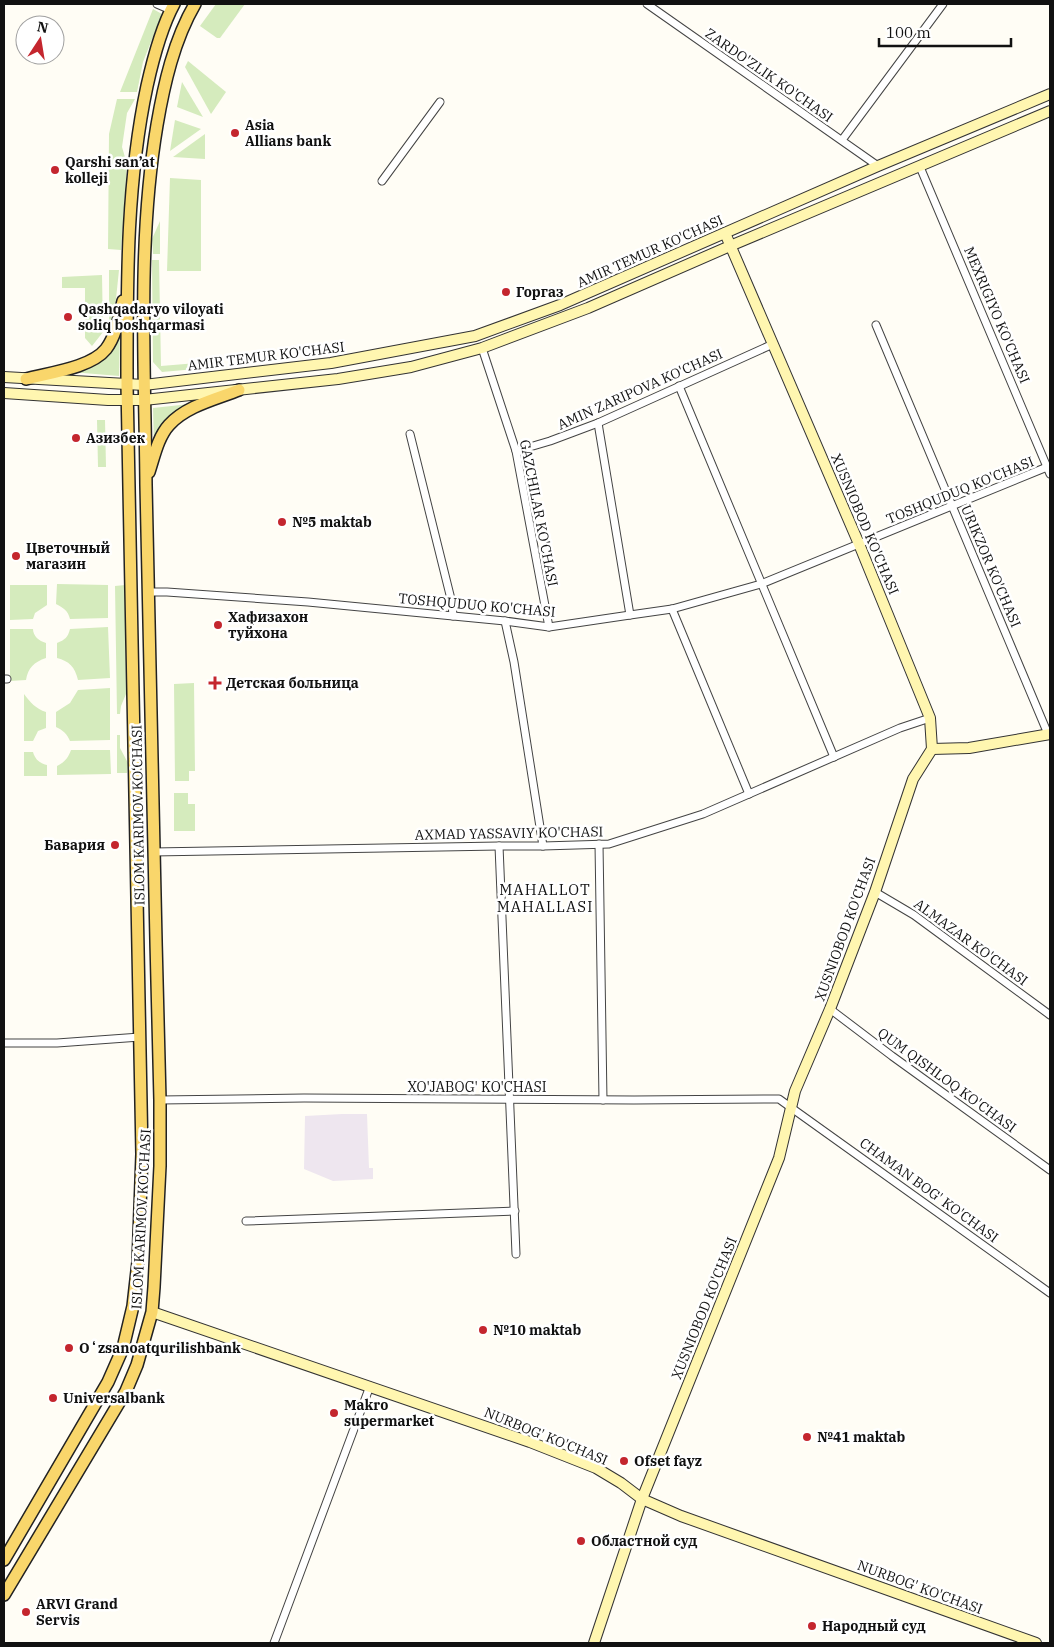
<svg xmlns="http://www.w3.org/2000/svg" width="1054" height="1647" font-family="'IBM Plex Serif',serif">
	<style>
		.industrial { fill: #eee6ef }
		.grass { fill: #d5ebbd }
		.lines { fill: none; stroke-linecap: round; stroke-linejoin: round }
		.street-casing { stroke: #444; stroke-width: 9 }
		.secondary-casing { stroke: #333; stroke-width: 12 }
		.primary-casing { stroke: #222; stroke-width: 14 }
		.street { stroke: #fff; stroke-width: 7 }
		.secondary { stroke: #fff6b0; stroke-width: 10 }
		.primary { stroke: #f9d66b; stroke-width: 11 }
		.poi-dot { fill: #c4262e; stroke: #fff; stroke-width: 2 }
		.labels { text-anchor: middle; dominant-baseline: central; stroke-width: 5; stroke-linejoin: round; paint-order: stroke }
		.street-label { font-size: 14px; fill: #111; stroke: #fff }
		.poi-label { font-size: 14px; font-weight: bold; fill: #111; stroke: #fff; text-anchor: start }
		.neighbourhood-label { font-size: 15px; letter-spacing: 1px; fill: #111; stroke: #fff }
	</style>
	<rect width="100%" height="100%" fill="#fffdf5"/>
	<path class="industrial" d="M 342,1114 L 367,1114 L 369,1168 L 373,1168 L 373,1179 L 333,1181 L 304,1169 L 305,1116 Z"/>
	<g class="grass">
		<path d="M 216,4 L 245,4 L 220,38 L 217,38 L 200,26 Z"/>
		<path d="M 153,9 L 162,14 L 143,62 L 137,92 L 120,92 Z"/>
		<path d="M 188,61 L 226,92 L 211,114 L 185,67 Z"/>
		<path d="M 182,82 L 203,117 L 177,107 Z"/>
		<path d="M 117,99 L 135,99 L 127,113 L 122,147 L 127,164 L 121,250 L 108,249 L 109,134 Z"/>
		<path d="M 175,120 L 201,129 L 170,151 Z"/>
		<path d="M 205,134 L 205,159 L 173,157 Z"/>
		<path d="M 170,178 L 201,180 L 201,271 L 167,271 Z"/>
		<path d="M 160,221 L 160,254 L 153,254 L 152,239 Z"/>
		<path d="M 152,260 L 159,260 L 161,366 L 209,362 L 207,368 L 162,372 L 153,362 Z"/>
		<path d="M 109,270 L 119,270 L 114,318 L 109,329 Z"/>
		<path d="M 102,275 L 103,332 L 92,346 L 85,338 L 85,288 L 62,288 L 62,277 Z"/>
		<path d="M 120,330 L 119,376 L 71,372 C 101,365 104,355 120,330 Z"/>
		<path d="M 190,404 L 154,445 L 153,408 Z"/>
		<path d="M 97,420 L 105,420 L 106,467 L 98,467 Z"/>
		<path d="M 57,584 L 108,585 L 108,618 L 70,619 C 68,611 64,608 56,604 Z"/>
		<path d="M 10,585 L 47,585 L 47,605 L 35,613 L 33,619 L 10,620 Z"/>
		<path d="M 125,585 L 126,694 L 121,706 L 120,714 L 117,714 L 115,586 Z"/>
		<path d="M 108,627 L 110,678 L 78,680 C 75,667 69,661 57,658 L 57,643 C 65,640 68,637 70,629 Z"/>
		<path d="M 10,629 L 33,629 C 33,636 39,641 46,643 L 46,658 C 34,662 28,668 26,680 L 10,681 Z"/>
		<path d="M 194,683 L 195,771 L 189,771 L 189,781 L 175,781 L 174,684 Z"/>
		<path d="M 110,688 L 110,740 L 70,741 C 67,734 63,730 56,727 L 56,712 L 70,703 L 78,690 Z"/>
		<path d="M 24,694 C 30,702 36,709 46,712 L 46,728 L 38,731 L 33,741 L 24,741 Z"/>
		<path d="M 117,735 L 120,735 L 120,748 L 128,763 L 127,773 L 117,773 Z"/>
		<path d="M 71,750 L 110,750 L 111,774 L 57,775 L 57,766 C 65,762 68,758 71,750 Z"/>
		<path d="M 24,752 L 33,752 C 35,759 39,763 47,765 L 47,776 L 24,776 Z"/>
		<path d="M 174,793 L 188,793 L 188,804 L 195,804 L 195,831 L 174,831 Z"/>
	</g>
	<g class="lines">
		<g class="street-casing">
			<g id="street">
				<path d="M 157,4 L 171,10"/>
				<path d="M 647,4 L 878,166"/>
				<path d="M 842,140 L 943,4"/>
				<path d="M 920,167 L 1050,474"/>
				<path d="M 382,181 L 440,102"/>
				<path d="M 876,325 L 1048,734"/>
				<path d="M 482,348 L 516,451 L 549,627"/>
				<path d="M 679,386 L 834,757"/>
				<path d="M 598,423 L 630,615"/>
				<path d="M 410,434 L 452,603 L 453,616"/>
				<path d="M 516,451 L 550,441 L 598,423 L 773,344"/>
				<path d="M 147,592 L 167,592 L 308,602 L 505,621 L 549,627 L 630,615 L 672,609 L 761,584 L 1047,467"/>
				<path d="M 672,609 L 749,794"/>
				<path d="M 505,621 L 514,662 L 543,846"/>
				<path d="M 4,679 L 7,679"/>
				<path d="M 599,844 L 603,1100"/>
				<path d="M 499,846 L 516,1254"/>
				<path d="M 153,852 L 499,846 L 543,846 L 609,844 L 703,814 L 900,728 L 930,718"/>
				<path d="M 875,892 L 914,915 L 1050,1015"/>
				<path d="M 830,1009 L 892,1056 L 1050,1170"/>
				<path d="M 4,1043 L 57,1043 L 140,1037"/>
				<path d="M 160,1100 L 304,1098 L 634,1100 L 779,1099 L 1050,1293"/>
				<path d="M 246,1221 L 515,1211"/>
				<path d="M 274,1643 L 370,1386"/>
			</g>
		</g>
		<g class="secondary-casing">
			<g id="secondary">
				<path d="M 4,377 L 144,385 L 331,363 L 475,336 L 560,305 L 878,166 L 1050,94"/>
				<path d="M 4,393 L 108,400 L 144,400 L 338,379 L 411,367 L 482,348 L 588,308 L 730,246 L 1050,111"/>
				<path d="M 932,749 L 969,748 L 1050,734"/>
				<path d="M 152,1312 L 530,1442 L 596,1468 L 621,1483 L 642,1499 L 681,1516 L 1036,1643"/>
				<path d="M 594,1643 L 642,1499 L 779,1158 L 795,1091 L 830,1009 L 875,892 L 913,779 L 932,749 L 930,718 L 859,544 L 725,233"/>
			</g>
		</g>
		<g class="primary-casing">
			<g id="primary">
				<path d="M 26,379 C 48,373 91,368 106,349 C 116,336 119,317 123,301"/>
				<path d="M 149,472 C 154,457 158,437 169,425 C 186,406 216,399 239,390"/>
				<path d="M 4,1560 L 108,1382 L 123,1348 L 133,1306 L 138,1262 L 142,1154 L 127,385 C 127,285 126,184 147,86 C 153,59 161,28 174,4"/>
				<path d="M 4,1595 L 126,1391 L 137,1365 L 152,1312 L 154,1287 L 160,1166 L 160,1100 C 155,895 149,690 146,485 C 145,365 137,244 157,125 C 164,84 174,40 195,4"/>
			</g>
		</g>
		<use href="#street" class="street"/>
		<use href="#secondary" class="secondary"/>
		<use href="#primary" class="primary"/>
	</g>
	<g class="poi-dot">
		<circle cx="235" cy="133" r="5"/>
		<circle cx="55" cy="170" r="5"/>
		<circle cx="506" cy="292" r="5"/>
		<circle cx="68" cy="317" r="5"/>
		<circle cx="76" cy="438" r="5"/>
		<circle cx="282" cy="522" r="5"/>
		<circle cx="16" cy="556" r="5"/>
		<circle cx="218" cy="625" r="5"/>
		<path d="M212.5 675.5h5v5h5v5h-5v5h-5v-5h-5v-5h5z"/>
		<circle cx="115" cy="845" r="5"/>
		<circle cx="483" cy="1330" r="5"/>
		<circle cx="69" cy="1348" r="5"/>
		<circle cx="53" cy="1398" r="5"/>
		<circle cx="334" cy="1413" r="5"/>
		<circle cx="807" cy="1437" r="5"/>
		<circle cx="624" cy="1461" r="5"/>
		<circle cx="581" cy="1541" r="5"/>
		<circle cx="26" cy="1612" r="5"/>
		<circle cx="812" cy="1626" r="5"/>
	</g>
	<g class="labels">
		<g class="street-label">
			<text transform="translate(769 75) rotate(35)">ZARDO'ZLIK KO'CHASI</text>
			<text transform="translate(650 251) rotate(-24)">AMIR TEMUR KO'CHASI</text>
			<text transform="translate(997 315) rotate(67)">MEXRIGIYO KO'CHASI</text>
			<text transform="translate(266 356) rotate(-7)">AMIR TEMUR KO'CHASI</text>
			<text transform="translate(640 389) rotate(-24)">AMIN ZARIPOVA KO'CHASI</text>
			<text transform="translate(960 490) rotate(-22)">TOSHQUDUQ KO'CHASI</text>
			<text transform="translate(539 513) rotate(79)">GAZCHILAR KO'CHASI</text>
			<text transform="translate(865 524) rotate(67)">XUSNIOBOD KO'CHASI</text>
			<text transform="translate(991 566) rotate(67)">URIKZOR KO'CHASI</text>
			<text transform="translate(477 605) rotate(5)">TOSHQUDUQ KO'CHASI</text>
			<text transform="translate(138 815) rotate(-91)">ISLOM KARIMOV KO‘CHASI</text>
			<text transform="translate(509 833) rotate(-1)">AXMAD YASSAVIY KO'CHASI</text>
			<text transform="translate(845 929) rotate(-70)">XUSNIOBOD KO'CHASI</text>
			<text transform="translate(971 942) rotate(36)">ALMAZAR KO'CHASI</text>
			<text transform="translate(947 1080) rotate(36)">QUM QISHLOQ KO'CHASI</text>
			<text x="477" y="1087">XO'JABOG' KO'CHASI</text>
			<text transform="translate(929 1190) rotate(36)">CHAMAN BOG' KO'CHASI</text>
			<text transform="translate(141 1219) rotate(-87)">ISLOM KARIMOV KO‘CHASI</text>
			<text transform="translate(704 1308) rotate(-68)">XUSNIOBOD KO'CHASI</text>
			<text transform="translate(546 1436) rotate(22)">NURBOG' KO'CHASI</text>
			<text transform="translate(920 1587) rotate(20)">NURBOG' KO'CHASI</text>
		</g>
		<g class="poi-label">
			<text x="245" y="125">Asia<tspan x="245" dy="16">Allians bank</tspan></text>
			<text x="65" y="162">Qarshi san’at<tspan x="65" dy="16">kolleji</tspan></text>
			<text x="516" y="292">Горгаз</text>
			<text x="78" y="309">Qashqadaryo viloyati<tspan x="78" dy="16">soliq boshqarmasi</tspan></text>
			<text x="86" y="438">Азизбек</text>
			<text x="292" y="522">№5 maktab</text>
			<text x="26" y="548">Цветочный<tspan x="26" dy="16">магазин</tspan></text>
			<text x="228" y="617">Хафизахон<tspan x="228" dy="16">туйхона</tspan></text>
			<text x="226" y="683">Детская больница</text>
			<text x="105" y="845" text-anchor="end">Бавария</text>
			<text x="493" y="1330">№10 maktab</text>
			<text x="79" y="1348">Oʻzsanoatqurilishbank</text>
			<text x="63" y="1398">Universalbank</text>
			<text x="344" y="1405">Makro<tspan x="344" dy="16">supermarket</tspan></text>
			<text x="817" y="1437">№41 maktab</text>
			<text x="634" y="1461">Ofset fayz</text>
			<text x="591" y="1541">Областной суд</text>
			<text x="36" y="1604">ARVI Grand<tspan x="36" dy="16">Servis</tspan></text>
			<text x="822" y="1626">Народный суд</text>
		</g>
		<g class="neighbourhood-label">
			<text x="545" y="889">MAHALLOT<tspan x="545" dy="17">MAHALLASI</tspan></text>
		</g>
	</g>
	<rect width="1054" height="1647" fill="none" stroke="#111111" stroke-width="10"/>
	<g transform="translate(40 40) rotate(12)"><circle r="24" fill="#ffffff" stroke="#a0a0a0"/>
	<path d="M0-4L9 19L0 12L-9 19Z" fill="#c4262e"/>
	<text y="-8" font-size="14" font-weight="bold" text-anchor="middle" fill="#111111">N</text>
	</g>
	<path d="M879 38v8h132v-8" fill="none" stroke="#111111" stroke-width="2.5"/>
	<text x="886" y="38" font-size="15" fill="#111111" stroke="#ffffff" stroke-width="4" paint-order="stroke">100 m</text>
</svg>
